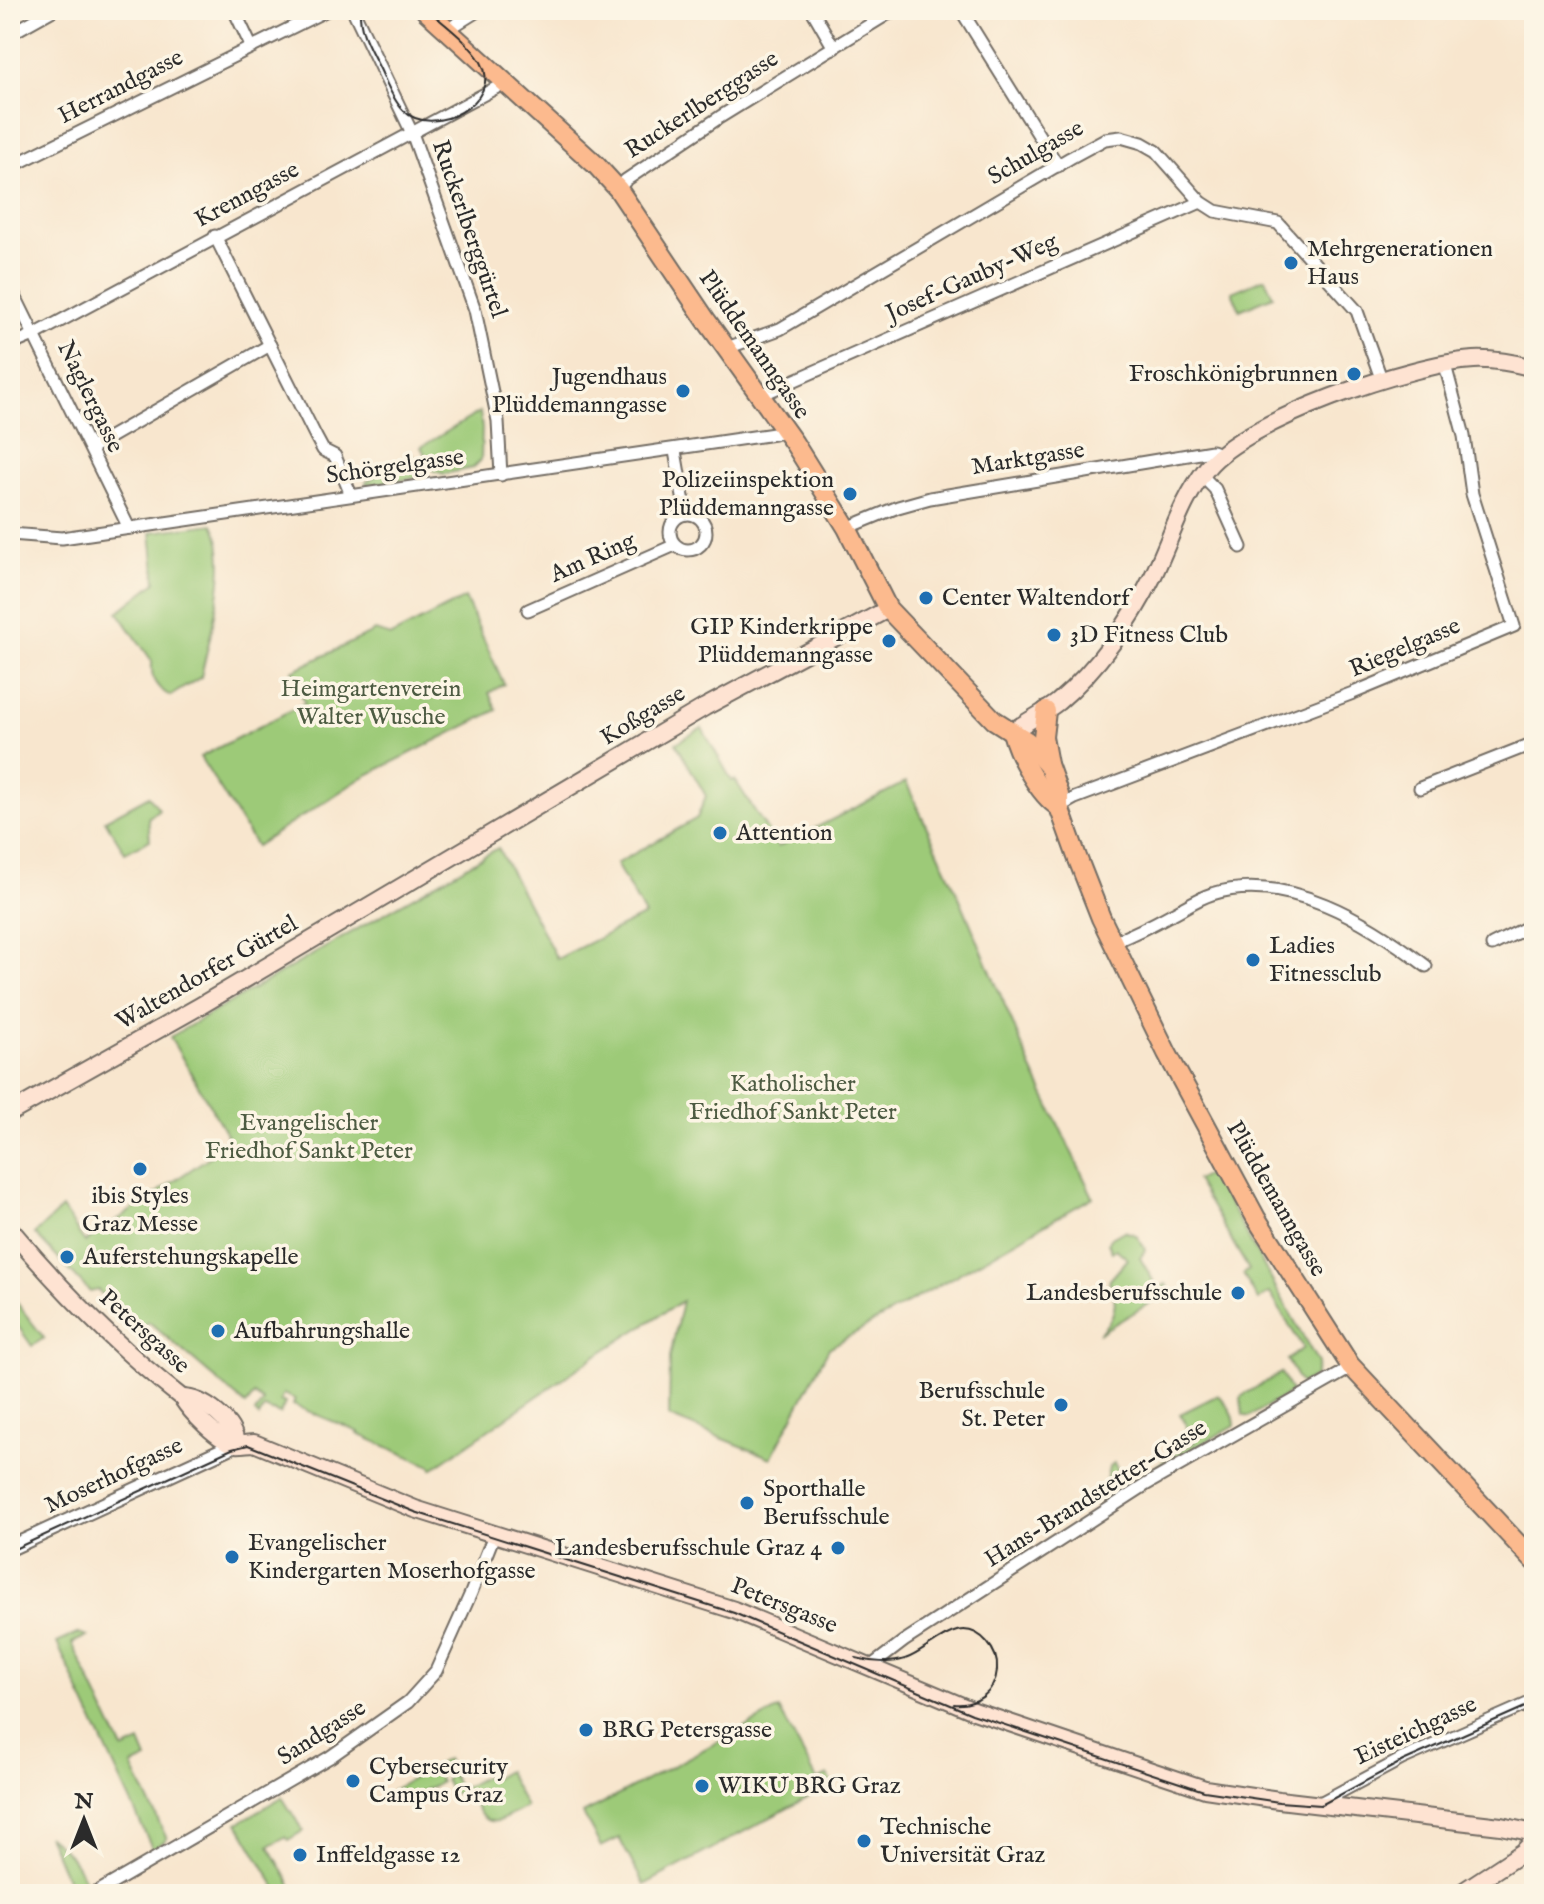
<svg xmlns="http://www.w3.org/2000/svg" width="1544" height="1904" font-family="'IM FELL English',serif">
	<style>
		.green { fill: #9dca78; stroke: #647a52; stroke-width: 2 }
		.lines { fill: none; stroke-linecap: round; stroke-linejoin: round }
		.minor-casing { stroke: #736c64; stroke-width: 15 }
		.tertiary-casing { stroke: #736c64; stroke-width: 18 }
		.secondary-casing { stroke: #736c64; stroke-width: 20 }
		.primary-casing { stroke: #736c64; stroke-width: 22 }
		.minor { stroke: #fff; stroke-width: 11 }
		.tertiary { stroke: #fff; stroke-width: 14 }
		.secondary { stroke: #fee3d2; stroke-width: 16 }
		.primary { stroke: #fcba8e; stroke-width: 18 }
		.tram { stroke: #2b2b2b; stroke-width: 2 }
		.poi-dot { fill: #1f6fb2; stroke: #fcf5e5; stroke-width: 3 }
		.labels { text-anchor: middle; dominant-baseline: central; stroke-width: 7; stroke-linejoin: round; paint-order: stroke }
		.street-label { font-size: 24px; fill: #2b2b2b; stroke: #fcf5e5 }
		.poi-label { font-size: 24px; fill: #2b2b2b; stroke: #fcf5e5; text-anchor: start }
		.park-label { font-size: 24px; fill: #4d5b42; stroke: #fcf5e5 }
	</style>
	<rect width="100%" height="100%" fill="#fcf5e5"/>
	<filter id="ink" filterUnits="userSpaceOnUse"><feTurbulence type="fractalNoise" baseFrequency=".0125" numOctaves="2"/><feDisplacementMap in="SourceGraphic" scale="16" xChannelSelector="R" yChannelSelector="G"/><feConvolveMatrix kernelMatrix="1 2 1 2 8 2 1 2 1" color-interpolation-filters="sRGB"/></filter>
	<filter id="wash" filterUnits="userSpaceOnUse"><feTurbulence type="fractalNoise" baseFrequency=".006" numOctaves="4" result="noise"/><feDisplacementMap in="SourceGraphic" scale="32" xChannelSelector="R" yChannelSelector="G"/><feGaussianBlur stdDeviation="1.8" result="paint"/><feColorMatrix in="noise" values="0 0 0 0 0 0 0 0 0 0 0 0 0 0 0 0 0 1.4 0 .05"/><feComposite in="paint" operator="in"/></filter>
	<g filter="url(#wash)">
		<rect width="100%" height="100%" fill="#f8e6ce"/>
		<g class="green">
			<path d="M 1265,278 L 1273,296 L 1240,310 L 1232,292 Z"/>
			<path d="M 480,412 L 482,429 L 481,460 L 473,468 L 444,474 L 434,471 L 421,447 Z"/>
			<path d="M 412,455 L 423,474 L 421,477 L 367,485 L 366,482 Z"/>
			<path d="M 213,524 C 233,563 210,633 201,677 L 170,696 C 154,686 151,679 152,661 L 118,612 L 156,582 L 151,532 Z"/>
			<path d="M 465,598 L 504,684 L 489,693 L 497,710 L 363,777 L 256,846 L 200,757 L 305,703 L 292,671 L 375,631 L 391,636 Z"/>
			<path d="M 702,728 L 732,781 L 735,780 L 778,847 L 906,782 L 960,899 L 1031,1067 L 1093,1197 L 829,1348 L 771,1458 L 669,1417 L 670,1357 L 682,1301 L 594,1357 L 432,1469 L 431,1466 L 358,1434 L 359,1432 L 293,1405 L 295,1399 L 283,1394 L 280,1401 L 285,1403 L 280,1414 L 264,1408 L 259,1417 L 255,1413 L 263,1402 L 254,1395 L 246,1405 L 149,1322 L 136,1330 L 98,1290 L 90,1292 L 35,1234 L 62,1208 L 85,1242 L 231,1142 L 170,1037 L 498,848 L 557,959 L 645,915 L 616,864 L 697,818 L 706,796 L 676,743 Z"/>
			<path d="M 149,796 L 159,809 L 148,818 L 150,840 L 125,853 L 105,820 Z"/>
			<path d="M 1212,1173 L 1318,1363 L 1315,1376 L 1301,1384 L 1287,1360 L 1303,1348 L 1270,1293 L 1258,1300 L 1243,1274 L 1249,1270 L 1196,1180 Z"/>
			<path d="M 1124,1231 L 1136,1235 L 1146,1250 L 1140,1258 L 1158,1289 L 1166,1284 L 1170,1291 L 1098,1334 C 1115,1319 1120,1302 1109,1281 L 1128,1259 L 1116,1249 L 1112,1252 L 1108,1243 L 1110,1239 Z"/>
			<path d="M 10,1294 L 44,1338 L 32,1346 L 10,1315 Z"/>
			<path d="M 1281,1373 L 1291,1392 L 1249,1417 L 1243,1415 L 1241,1398 L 1245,1394 Z"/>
			<path d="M 1218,1395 C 1226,1401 1235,1415 1235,1425 L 1101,1502 L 1109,1467 L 1114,1463 L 1126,1484 L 1195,1442 L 1180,1414 Z"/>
			<path d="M 79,1633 L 87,1636 L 72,1643 L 123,1750 L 140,1742 L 147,1759 L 132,1766 L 167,1839 L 153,1850 L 57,1643 Z"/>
			<path d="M 779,1709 L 817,1780 L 828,1775 L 833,1784 L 644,1885 L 619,1838 L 601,1847 L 583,1814 Z"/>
			<path d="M 446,1759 L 449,1764 L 435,1772 L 441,1782 L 400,1802 L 393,1790 Z"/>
			<path d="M 507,1771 L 526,1807 C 517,1811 507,1819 497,1821 C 473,1825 482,1793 452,1793 L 445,1780 L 450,1772 L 460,1790 L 489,1774 L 493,1779 Z"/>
			<path d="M 282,1797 L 303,1831 L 288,1840 L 285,1837 L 269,1846 L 296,1894 L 280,1894 L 238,1823 Z"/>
			<path d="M 47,1835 L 69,1854 L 87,1883 L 91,1881 L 93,1884 L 74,1894 Z"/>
		</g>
	</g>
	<g filter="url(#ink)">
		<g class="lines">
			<g class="minor-casing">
				<g id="minor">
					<path d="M 234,10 L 251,46"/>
					<path d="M 353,10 L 412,133 L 475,310 L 498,421 L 501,475"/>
					<path d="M 812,10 L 834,48"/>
					<path d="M 961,10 L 1058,166"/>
					<path d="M 447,30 L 479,10"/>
					<path d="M 10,34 L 53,10"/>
					<path d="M 10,167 L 327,10"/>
					<path d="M 618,189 L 626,180 L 720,117 L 894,10"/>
					<path d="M 215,236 L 316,437 L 323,450 L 335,456 L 351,495"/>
					<path d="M 10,286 L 129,528"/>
					<path d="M 10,345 L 36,334 L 505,83"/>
					<path d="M 727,348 L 780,329 L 1070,158 L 1105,139 L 1121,137 L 1142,143 L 1156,151 L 1201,202 L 1215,211 L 1278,223 L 1357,311 L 1382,381"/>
					<path d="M 761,395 L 1201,202"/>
					<path d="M 91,448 L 270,345"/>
					<path d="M 675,451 L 686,514"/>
					<path d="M 1202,476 L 1215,489 L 1241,547"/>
					<circle cx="688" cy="532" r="18"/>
					<path d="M 847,528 L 898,507 L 930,498 L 1212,451 L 1220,454"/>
					<path d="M 10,534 L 62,538 L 774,434 L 785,430"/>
					<path d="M 528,610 L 675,545"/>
					<path d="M 1420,788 L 1534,743"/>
					<path d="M 1059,807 L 1075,798 L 1353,693 L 1514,626 L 1472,494 L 1464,436 L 1445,365"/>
					<path d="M 1112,943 C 1131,935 1150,926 1168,916 C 1183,909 1196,899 1212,894 C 1287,871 1369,922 1426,966"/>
					<path d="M 1492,945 L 1534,924"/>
					<path d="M 870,1667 L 904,1641 L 1147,1484 L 1342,1373 L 1350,1365"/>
					<path d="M 1318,1804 L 1402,1759 L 1534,1701"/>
					<path d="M 94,1894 L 330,1757 L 408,1702 L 436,1671 L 471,1593 L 494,1535"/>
				</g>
			</g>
			<g class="tertiary-casing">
				<path id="tertiary" d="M 10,1548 L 236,1444"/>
			</g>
			<g class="secondary-casing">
				<g id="secondary">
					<path d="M 1012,732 C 1027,721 1044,713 1058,702 C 1097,669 1131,621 1153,576 C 1171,539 1181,501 1207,468 C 1246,420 1411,363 1474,360 C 1494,359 1514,363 1534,368"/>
					<path d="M 10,1113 L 200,1006 L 705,707 L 888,609"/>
					<path d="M 10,1229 C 62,1291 118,1348 182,1398 C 191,1412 218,1441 235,1444 C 240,1445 248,1443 254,1443 L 415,1509 L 734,1610 L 974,1711 L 1205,1789 L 1279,1800 L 1501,1826 L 1534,1833"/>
					<path d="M 182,1398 C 204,1398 234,1422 236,1444"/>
					<path d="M 1459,1894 L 1523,1852 L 1534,1841"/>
				</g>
			</g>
			<g class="primary-casing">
				<g id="primary">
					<path d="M 425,10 L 596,165 L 618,189 L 706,320 L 794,443 L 847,528 L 888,609 L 994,720 L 1027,741 L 1049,767 L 1059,795 L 1059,807 L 1077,857 L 1101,918 L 1167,1053 L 1256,1218 L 1350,1365 L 1534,1561"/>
					<path d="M 1046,711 L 1043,737 L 1048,764"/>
					<path d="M 1012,732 C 1018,755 1039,795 1059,807"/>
				</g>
			</g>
			<use href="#minor" class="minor"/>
			<use href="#tertiary" class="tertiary"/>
			<use href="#secondary" class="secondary"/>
			<use href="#primary" class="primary"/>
			<g class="tram">
				<path d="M 360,10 C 359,32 370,48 379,67 C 386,81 392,99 403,110 C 432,140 504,101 481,62 C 469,42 445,25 428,10"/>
				<path d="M 10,1551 L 232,1449 L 248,1445 L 415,1512 L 734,1613 L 972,1714 L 1204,1791 L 1279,1802 L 1321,1805 L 1403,1761 L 1534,1703"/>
				<path d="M 856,1658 C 871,1662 891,1664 905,1659 C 931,1651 959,1610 987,1642 C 994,1650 998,1660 997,1670 C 995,1693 976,1706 954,1704"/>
			</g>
		</g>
	</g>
	<g class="poi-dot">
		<circle cx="1291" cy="263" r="8"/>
		<circle cx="1354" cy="374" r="8"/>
		<circle cx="683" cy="391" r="8"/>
		<circle cx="850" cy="494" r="8"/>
		<circle cx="926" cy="598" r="8"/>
		<circle cx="1054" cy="635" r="8"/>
		<circle cx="889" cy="641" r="8"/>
		<circle cx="720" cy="833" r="8"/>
		<circle cx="1253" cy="960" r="8"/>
		<circle cx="140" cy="1169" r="8"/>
		<circle cx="67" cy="1257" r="8"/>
		<circle cx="1238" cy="1293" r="8"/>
		<circle cx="218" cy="1331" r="8"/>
		<circle cx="1061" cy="1405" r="8"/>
		<circle cx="747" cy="1503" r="8"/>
		<circle cx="838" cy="1548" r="8"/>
		<circle cx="232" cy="1557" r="8"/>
		<circle cx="586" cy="1730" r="8"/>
		<circle cx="353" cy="1781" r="8"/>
		<circle cx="702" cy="1786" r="8"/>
		<circle cx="864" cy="1841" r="8"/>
		<circle cx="300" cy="1855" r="8"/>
	</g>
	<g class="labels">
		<g class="street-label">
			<text transform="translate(121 87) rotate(-27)">Herrandgasse</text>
			<text transform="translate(702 105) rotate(-33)">Ruckerlberggasse</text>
			<text transform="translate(1036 153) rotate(-30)">Schulgasse</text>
			<text transform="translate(247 195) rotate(-28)">Krenngasse</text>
			<text transform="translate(469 229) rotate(71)">Ruckerlberggürtel</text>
			<text transform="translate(972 278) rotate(-24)">Josef-Gauby-Weg</text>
			<text transform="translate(754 345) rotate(55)">Plüddemanngasse</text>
			<text transform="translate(90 397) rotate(64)">Naglergasse</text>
			<text transform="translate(1028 459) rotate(-9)">Marktgasse</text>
			<text transform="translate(395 467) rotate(-8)">Schörgelgasse</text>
			<text transform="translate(593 558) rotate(-24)">Am Ring</text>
			<text transform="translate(1405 648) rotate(-23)">Riegelgasse</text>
			<text transform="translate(643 716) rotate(-31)">Koßgasse</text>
			<text transform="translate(207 973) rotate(-30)">Waltendorfer Gürtel</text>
			<text transform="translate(1276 1199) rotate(60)">Plüddemanngasse</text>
			<text transform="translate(144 1332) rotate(42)">Petersgasse</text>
			<text transform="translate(114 1476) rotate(-25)">Moserhofgasse</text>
			<text transform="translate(1096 1494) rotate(-32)">Hans-Brandstetter-Gasse</text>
			<text transform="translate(784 1606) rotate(22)">Petersgasse</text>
			<text transform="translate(1416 1731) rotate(-25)">Eisteichgasse</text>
			<text transform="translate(322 1733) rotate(-33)">Sandgasse</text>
		</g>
		<g class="poi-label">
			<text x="1307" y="249">Mehrgenerationen<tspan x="1307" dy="28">Haus</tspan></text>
			<text x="1338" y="374" text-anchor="end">Froschkönigbrunnen</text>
			<text x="667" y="377" text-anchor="end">Jugendhaus<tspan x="667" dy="28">Plüddemanngasse</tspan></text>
			<text x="834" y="480" text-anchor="end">Polizeiinspektion<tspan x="834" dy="28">Plüddemanngasse</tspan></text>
			<text x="942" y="598">Center Waltendorf</text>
			<text x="873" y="627" text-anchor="end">GIP Kinderkrippe<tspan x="873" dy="28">Plüddemanngasse</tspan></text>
			<text x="1070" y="635">3D Fitness Club</text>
			<text x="736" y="833">Attention</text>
			<text x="1269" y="946">Ladies<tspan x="1269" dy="28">Fitnessclub</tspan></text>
			<text x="140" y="1196" text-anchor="middle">ibis Styles<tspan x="140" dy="28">Graz Messe</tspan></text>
			<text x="83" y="1257">Auferstehungskapelle</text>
			<text x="1222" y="1293" text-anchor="end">Landesberufsschule</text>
			<text x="234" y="1331">Aufbahrungshalle</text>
			<text x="1045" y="1391" text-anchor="end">Berufsschule<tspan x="1045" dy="28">St. Peter</tspan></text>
			<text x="763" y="1489">Sporthalle<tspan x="763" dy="28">Berufsschule</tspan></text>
			<text x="248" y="1543">Evangelischer<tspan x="248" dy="28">Kindergarten Moserhofgasse</tspan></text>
			<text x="822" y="1548" text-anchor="end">Landesberufsschule Graz 4</text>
			<text x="602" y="1730">BRG Petersgasse</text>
			<text x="369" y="1767">Cybersecurity<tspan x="369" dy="28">Campus Graz</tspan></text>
			<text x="718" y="1786">WIKU BRG Graz</text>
			<text x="880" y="1827">Technische<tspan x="880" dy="28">Universität Graz</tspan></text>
			<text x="316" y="1855">Inffeldgasse 12</text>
		</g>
		<g class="park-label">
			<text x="371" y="689">Heimgartenverein<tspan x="371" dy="28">Walter Wusche</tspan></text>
			<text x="793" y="1084">Katholischer<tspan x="793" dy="28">Friedhof Sankt Peter</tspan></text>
			<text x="309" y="1123">Evangelischer<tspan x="309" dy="28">Friedhof Sankt Peter</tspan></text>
		</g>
	</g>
	<rect width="1544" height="1904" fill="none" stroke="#fcf5e5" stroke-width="40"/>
	<g transform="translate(84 1820)" stroke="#fcf5e5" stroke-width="6" paint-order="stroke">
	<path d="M0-6L14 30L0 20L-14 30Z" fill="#2b2b2b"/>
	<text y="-12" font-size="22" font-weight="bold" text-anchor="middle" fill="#2b2b2b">N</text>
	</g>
</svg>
